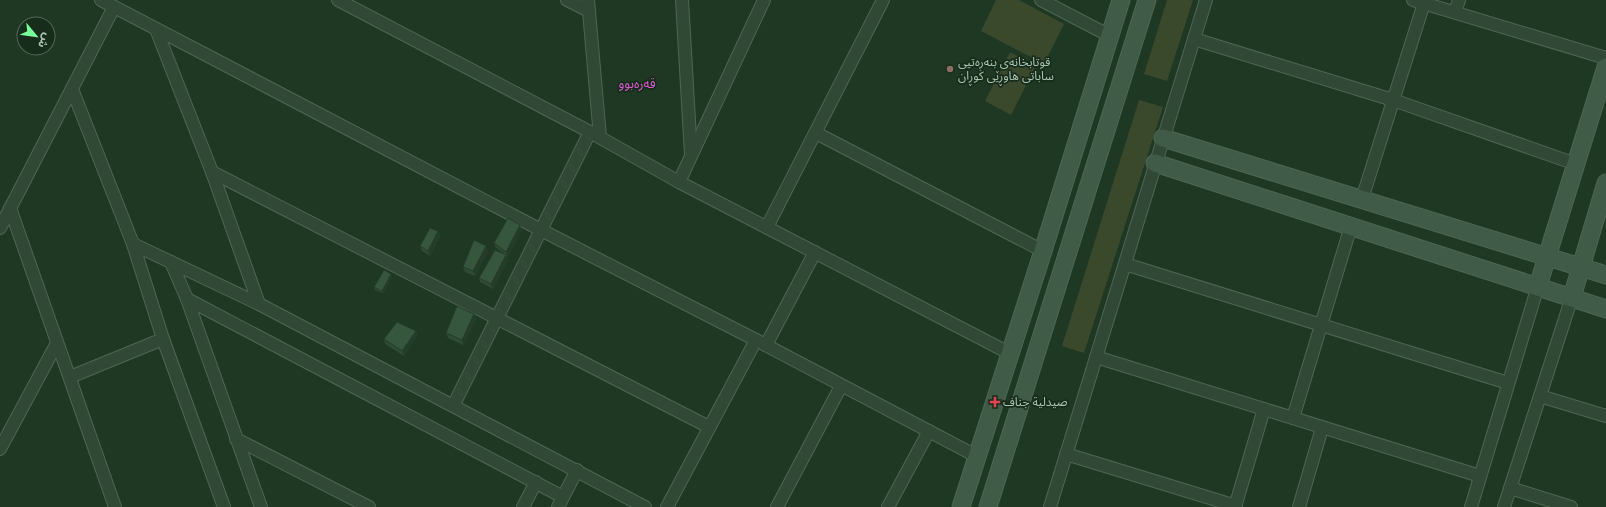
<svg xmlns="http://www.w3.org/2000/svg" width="1606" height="507" font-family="Figtree,'Noto Sans Arabic',sans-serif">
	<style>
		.green { fill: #3a492c }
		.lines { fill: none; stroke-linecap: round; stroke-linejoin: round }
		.street-casing { stroke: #4f6655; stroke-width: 14 }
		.secondary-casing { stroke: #4f6655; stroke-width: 19 }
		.street { stroke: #324837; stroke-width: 12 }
		.secondary { stroke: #405b47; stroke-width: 17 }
		.wall { fill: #2f4a35 }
		.shaded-wall { fill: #263c2b }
		.building { fill: #37563e; stroke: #263c2b }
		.education-dot { fill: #8d6e63; stroke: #182c1c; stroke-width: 1.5 }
		.health-dot { fill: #e0444e; stroke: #182c1c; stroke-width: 1.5 }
		.labels { text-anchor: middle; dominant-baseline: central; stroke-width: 3.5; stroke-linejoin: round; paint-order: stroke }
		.poi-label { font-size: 12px; fill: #acc5b2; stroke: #182c1c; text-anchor: start }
		.neighbourhood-label { font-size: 13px; fill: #db5cd2; stroke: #182c1c }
	</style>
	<rect width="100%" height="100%" fill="#1e3824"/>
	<g class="green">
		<path d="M 996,0 L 1019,0 L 1064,24 L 1044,64 L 981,31 Z"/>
		<path d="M 1167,0 L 1193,0 L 1167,81 L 1144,74 Z"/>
		<path d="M 1010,52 L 1036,66 L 1011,115 L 985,101 Z"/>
		<path d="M 1139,100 L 1163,107 L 1084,353 L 1062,346 Z"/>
	</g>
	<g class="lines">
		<g class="street-casing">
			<g id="street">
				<path d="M 101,0 L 541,230 L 756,340 L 978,457"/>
				<path d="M 338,0 L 590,132 L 679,182 L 1011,354"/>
				<path d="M 567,0 L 589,11"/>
				<path d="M 588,0 L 600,137"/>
				<path d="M 682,0 L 691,155"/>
				<path d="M 1041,0 L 1110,36"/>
				<path d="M 1413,0 L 1606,58"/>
				<path d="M 1455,12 L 1459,0"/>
				<path d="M 156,29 L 212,172 L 259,304"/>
				<path d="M 1194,39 L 1393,100 L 1576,164"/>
				<path d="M 72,89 L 133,244 L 163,339 L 224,507"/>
				<path d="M 816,133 L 1043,251"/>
				<path d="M 212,172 L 709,427"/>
				<path d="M 679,182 L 764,0"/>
				<path d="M 1362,199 L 1424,3"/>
				<path d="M 10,208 L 115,507"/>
				<path d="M 767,227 L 883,0"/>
				<path d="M 0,228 L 114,7"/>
				<path d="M 133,244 L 259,304 L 645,507"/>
				<path d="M 171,262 L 187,299 L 261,507"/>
				<path d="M 1125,264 L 1508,383"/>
				<path d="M 187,299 L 563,497"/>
				<path d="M 766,345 L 815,252"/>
				<path d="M 1096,357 L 1480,476"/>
				<path d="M 70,377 L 163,339"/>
				<path d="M 1540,396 L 1606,416"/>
				<path d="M 453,406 L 590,132"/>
				<path d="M 1293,418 L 1351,226"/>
				<path d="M 236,439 L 369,507"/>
				<path d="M 0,449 L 57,343"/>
				<path d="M 1066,454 L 1236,506"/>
				<path d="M 1510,488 L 1571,507"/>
				<path d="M 523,507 L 536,482"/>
				<path d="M 558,507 L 577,470"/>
				<path d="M 667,507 L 756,340"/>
				<path d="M 777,507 L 841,386"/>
				<path d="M 888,507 L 929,431"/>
				<path d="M 1050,507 L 1206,0"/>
				<path d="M 1235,507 L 1264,409"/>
				<path d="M 1299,507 L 1322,428"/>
				<path d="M 1471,507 L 1538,286"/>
				<path d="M 1504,507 L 1572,297"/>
			</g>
		</g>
		<g class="secondary-casing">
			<g id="secondary">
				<path d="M 1163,138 L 1606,275"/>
				<path d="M 1155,163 L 1606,309"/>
				<path d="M 1538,286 L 1606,67"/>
				<path d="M 1572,297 L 1606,183"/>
				<path d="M 961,507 L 1043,251 L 1121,0"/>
				<path d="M 988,507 L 1147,0"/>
			</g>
		</g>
		<use href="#street" class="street"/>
		<use href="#secondary" class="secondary"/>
	</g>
	<g class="wall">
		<path d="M 522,230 L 508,257 L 506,255 L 508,260 L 493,289 L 480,282 L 479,278 L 506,255 L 496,248 L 494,243 Z"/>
		<path d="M 438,231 L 440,236 L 430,256 L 422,251 L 420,246 Z"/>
		<path d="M 488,251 L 475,276 L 465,272 L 463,267 Z"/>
		<path d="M 391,274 L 392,277 L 383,293 L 375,290 L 374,287 Z"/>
		<path d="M 476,319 L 463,345 L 448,338 L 446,333 Z"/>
		<path d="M 416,331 L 417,336 L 404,356 L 385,344 L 384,339 Z"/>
	</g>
	<g class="shaded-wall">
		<path d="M 520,225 L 522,230 L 508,257 L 506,252 Z"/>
		<path d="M 438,231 L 440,236 L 430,256 L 428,251 Z"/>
		<path d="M 486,246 L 488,251 L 475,276 L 473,271 Z"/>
		<path d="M 506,255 L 508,260 L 493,289 L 491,284 Z"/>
		<path d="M 391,274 L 392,277 L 383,293 L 382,291 Z"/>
		<path d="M 474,314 L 476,319 L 463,345 L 462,340 Z"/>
		<path d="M 416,331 L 417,336 L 404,356 L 402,351 Z"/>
	</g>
	<g class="building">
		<path d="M 508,218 L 520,225 L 506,252 L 494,243 Z"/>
		<path d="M 430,228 L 438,231 L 428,251 L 420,246 Z"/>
		<path d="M 474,240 L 486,246 L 473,271 L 463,267 Z"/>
		<path d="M 495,250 L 506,255 L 491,284 L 479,278 Z"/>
		<path d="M 384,270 L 391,274 L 382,291 L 374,287 Z"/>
		<path d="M 457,306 L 474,314 L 462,340 L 446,333 Z"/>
		<path d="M 397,322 L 416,331 L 402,351 L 384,339 Z"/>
	</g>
	<circle class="education-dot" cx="950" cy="69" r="4"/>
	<path class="health-dot" d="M993 396h4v4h4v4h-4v4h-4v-4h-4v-4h4z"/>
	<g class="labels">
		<g class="poi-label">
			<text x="958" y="62">قوتابخانەی بنەڕەتیی<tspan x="958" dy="14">ساباتی هاوڕێی کوڕان</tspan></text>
			<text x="1003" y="402">صيدلية جناف</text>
		</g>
		<g class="neighbourhood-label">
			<text x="637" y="83">قەرەبوو</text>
		</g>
	</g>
	<g transform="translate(36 36) rotate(119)"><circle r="19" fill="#182c1c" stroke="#536958"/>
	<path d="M0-3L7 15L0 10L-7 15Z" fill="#78fe99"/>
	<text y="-6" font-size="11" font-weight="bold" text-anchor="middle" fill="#acc5b2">ش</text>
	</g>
</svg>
